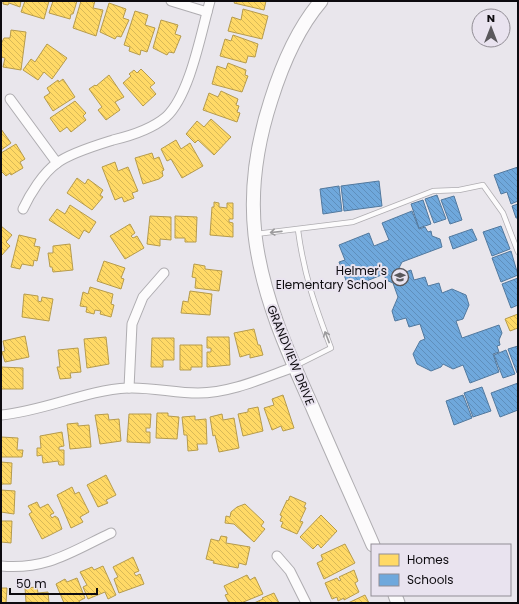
<svg xmlns="http://www.w3.org/2000/svg" width="519" height="604" font-family="Poppins,sans-serif">
	<style>
		.homes { fill: url(#homes-back-hatch); stroke: #b69b4c }
		.schools { fill: url(#schools-back-hatch); stroke: #52799e }
		.lines { fill: none; stroke-linecap: round; stroke-linejoin: round }
		.lane-casing { stroke: #afadb1; stroke-width: 6 }
		.street-casing { stroke: #afadb1; stroke-width: 11 }
		.secondary-casing { stroke: #afadb1; stroke-width: 15 }
		.lane { stroke: #fcfbfc; stroke-width: 4.5 }
		.street { stroke: #fcfbfc; stroke-width: 9 }
		.secondary { stroke: #fcfbfc; stroke-width: 13 }
		.oneway { stroke: #9c9b9d }
		.labels { text-anchor: middle; dominant-baseline: central; stroke-width: 4; stroke-linejoin: round; paint-order: stroke }
		.poi-label { font-size: 12px; fill: #0d0b0f; stroke: #e9e3ef; text-anchor: end }
		.street-label { font-size: 12px; fill: #0d0b0f; stroke: #e9e3ef }
	</style>
	<defs>
		<pattern id="homes-back-hatch" width="6" height="6" patternUnits="userSpaceOnUse"><rect width="6" height="6" fill="#ffd966"/><path d="M-1 5l2 2M0 0l6 6M5-1l2 2" fill="none" stroke="#d9b957"/></pattern>
		<pattern id="schools-back-hatch" width="6" height="6" patternUnits="userSpaceOnUse"><rect width="6" height="6" fill="#6fa8dc"/><path d="M-1 5l2 2M0 0l6 6M5-1l2 2" fill="none" stroke="#5f8fbc"/></pattern>
	</defs>
	<rect width="100%" height="100%" fill="#e9e6ec"/>
	<g class="homes">
		<path d="M 3,1 L 21,1 L 20,7 L 9,3 L 8,5 L 3,4 Z"/>
		<path d="M 25,1 L 49,1 L 44,19 L 21,12 Z"/>
		<path d="M 53,1 L 77,1 L 73,14 L 71,14 L 70,19 L 49,13 Z"/>
		<path d="M 81,1 L 95,1 L 93,8 L 103,10 L 96,36 L 73,28 Z"/>
		<path d="M 235,1 L 266,1 L 264,10 L 234,3 Z"/>
		<path d="M 109,3 L 126,9 L 123,18 L 129,20 L 121,37 L 117,36 L 115,39 L 100,32 Z"/>
		<path d="M 243,9 L 268,16 L 262,39 L 228,31 L 232,17 L 241,20 Z"/>
		<path d="M 135,11 L 148,15 L 145,25 L 155,28 L 147,52 L 141,50 L 140,55 L 129,51 L 130,47 L 124,45 Z"/>
		<path d="M 161,20 L 178,25 L 175,34 L 181,36 L 174,53 L 169,52 L 167,55 L 153,48 Z"/>
		<path d="M 11,30 L 26,32 L 21,70 L 3,67 L 5,58 L 1,57 L 1,44 L 4,38 L 10,38 Z"/>
		<path d="M 233,35 L 258,44 L 255,57 L 248,56 L 246,63 L 220,56 L 225,39 L 231,41 Z"/>
		<path d="M 47,44 L 67,58 L 52,79 L 44,72 L 38,80 L 23,70 L 31,59 L 35,62 Z"/>
		<path d="M 228,63 L 246,70 L 245,75 L 248,76 L 242,92 L 212,84 L 217,66 L 226,69 Z"/>
		<path d="M 141,69 L 155,83 L 150,87 L 156,94 L 143,106 L 123,83 L 131,76 L 129,74 L 134,70 L 137,73 Z"/>
		<path d="M 109,75 L 124,97 L 115,102 L 120,110 L 106,120 L 98,110 L 102,107 L 89,89 L 95,85 L 96,86 Z"/>
		<path d="M 63,79 L 75,97 L 53,111 L 44,97 L 50,93 L 47,88 L 58,80 L 59,82 Z"/>
		<path d="M 221,91 L 238,99 L 236,105 L 239,106 L 237,112 L 240,113 L 237,122 L 203,110 L 209,93 L 218,97 Z"/>
		<path d="M 75,101 L 86,113 L 83,116 L 86,120 L 71,132 L 67,127 L 60,132 L 50,118 Z"/>
		<path d="M 211,119 L 231,137 L 214,155 L 198,140 L 195,143 L 186,134 L 197,121 L 204,127 Z"/>
		<path d="M 1,129 L 11,143 L 1,150 Z"/>
		<path d="M 176,140 L 181,149 L 190,143 L 203,166 L 182,178 L 171,159 L 167,161 L 161,149 Z"/>
		<path d="M 16,144 L 25,159 L 20,162 L 23,168 L 11,175 L 10,173 L 6,176 L 1,171 L 1,153 Z"/>
		<path d="M 152,153 L 154,159 L 159,157 L 164,170 L 162,171 L 163,176 L 159,179 L 143,184 L 135,158 Z"/>
		<path d="M 115,162 L 118,171 L 128,167 L 138,191 L 132,193 L 134,198 L 124,202 L 122,197 L 115,200 L 102,167 Z"/>
		<path d="M 77,178 L 85,184 L 88,179 L 103,190 L 100,195 L 103,197 L 92,210 L 67,193 Z"/>
		<path d="M 214,202 L 219,203 L 219,207 L 227,208 L 227,203 L 233,203 L 233,219 L 229,219 L 229,222 L 233,223 L 233,237 L 210,235 L 212,207 L 214,207 Z"/>
		<path d="M 70,205 L 96,222 L 89,233 L 84,230 L 79,239 L 49,220 L 57,209 L 65,214 Z"/>
		<path d="M 150,216 L 171,217 L 171,240 L 160,239 L 160,246 L 147,244 Z"/>
		<path d="M 175,216 L 197,217 L 196,242 L 185,242 L 185,238 L 175,238 Z"/>
		<path d="M 130,224 L 135,233 L 131,236 L 133,238 L 137,236 L 144,248 L 125,259 L 110,236 Z"/>
		<path d="M 1,226 L 12,235 L 6,242 L 10,246 L 1,256 Z"/>
		<path d="M 19,235 L 36,239 L 34,246 L 40,247 L 37,261 L 34,260 L 33,266 L 22,264 L 20,269 L 11,267 Z"/>
		<path d="M 70,244 L 73,270 L 53,272 L 52,267 L 50,267 L 48,253 L 53,253 L 53,246 Z"/>
		<path d="M 104,261 L 125,268 L 121,278 L 124,279 L 121,289 L 97,281 Z"/>
		<path d="M 194,264 L 205,266 L 205,269 L 222,271 L 219,291 L 195,288 L 196,278 L 192,277 Z"/>
		<path d="M 90,287 L 113,294 L 111,304 L 114,305 L 111,317 L 100,314 L 101,311 L 95,310 L 94,314 L 86,312 L 87,307 L 80,306 L 83,292 L 88,294 Z"/>
		<path d="M 190,291 L 212,294 L 210,315 L 181,313 L 183,301 L 188,302 Z"/>
		<path d="M 24,294 L 38,296 L 38,301 L 41,302 L 42,297 L 53,299 L 49,321 L 22,317 Z"/>
		<path d="M 518,314 L 518,328 L 510,331 L 505,319 Z"/>
		<path d="M 254,329 L 258,345 L 260,345 L 263,355 L 250,358 L 250,354 L 240,357 L 234,333 Z"/>
		<path d="M 25,336 L 29,357 L 5,362 L 2,352 L 5,351 L 3,341 Z"/>
		<path d="M 106,337 L 109,364 L 87,368 L 84,339 Z"/>
		<path d="M 207,337 L 229,337 L 230,365 L 207,367 L 207,352 L 211,352 L 211,348 L 207,348 Z"/>
		<path d="M 152,338 L 174,338 L 174,360 L 163,360 L 163,367 L 151,367 Z"/>
		<path d="M 180,345 L 202,345 L 202,367 L 191,367 L 191,370 L 180,370 Z"/>
		<path d="M 78,348 L 81,372 L 70,373 L 71,378 L 60,379 L 57,367 L 60,367 L 58,350 Z"/>
		<path d="M 1,367 L 23,368 L 23,389 L 1,389 Z"/>
		<path d="M 283,395 L 294,428 L 283,431 L 281,426 L 272,430 L 264,408 L 274,405 L 272,399 Z"/>
		<path d="M 258,407 L 263,431 L 243,436 L 238,414 L 248,412 L 248,409 Z"/>
		<path d="M 157,413 L 168,413 L 168,416 L 179,417 L 177,439 L 156,438 Z"/>
		<path d="M 108,414 L 109,420 L 119,419 L 121,441 L 100,444 L 95,415 Z"/>
		<path d="M 129,414 L 151,414 L 150,428 L 146,428 L 146,432 L 150,432 L 150,443 L 127,442 Z"/>
		<path d="M 222,414 L 223,420 L 234,418 L 239,448 L 219,452 L 215,435 L 213,436 L 210,417 Z"/>
		<path d="M 195,416 L 195,420 L 206,419 L 207,444 L 197,444 L 198,450 L 188,451 L 187,435 L 184,435 L 182,417 Z"/>
		<path d="M 78,423 L 78,426 L 89,425 L 91,447 L 70,449 L 67,424 Z"/>
		<path d="M 62,432 L 64,446 L 59,447 L 59,450 L 64,450 L 64,465 L 59,465 L 58,461 L 43,463 L 42,455 L 37,456 L 37,448 L 41,448 L 40,436 Z"/>
		<path d="M 1,437 L 18,438 L 17,450 L 23,450 L 22,457 L 1,457 Z"/>
		<path d="M 1,462 L 12,463 L 11,484 L 2,484 L 1,486 Z"/>
		<path d="M 106,475 L 116,495 L 106,500 L 108,503 L 98,507 L 87,485 Z"/>
		<path d="M 72,487 L 75,494 L 79,492 L 89,512 L 80,517 L 83,522 L 71,528 L 57,495 Z"/>
		<path d="M 1,490 L 15,491 L 14,514 L 1,512 Z"/>
		<path d="M 290,496 L 306,503 L 304,507 L 306,508 L 300,521 L 303,522 L 297,534 L 281,527 L 283,522 L 280,521 L 282,516 L 280,515 L 287,500 L 288,501 Z"/>
		<path d="M 37,502 L 40,508 L 48,504 L 54,513 L 50,515 L 52,518 L 55,516 L 58,518 L 62,529 L 42,539 L 29,514 L 32,512 L 28,506 Z"/>
		<path d="M 245,504 L 264,522 L 261,526 L 265,529 L 254,542 L 234,524 L 225,523 L 226,516 L 230,517 L 231,512 L 237,507 Z"/>
		<path d="M 321,515 L 337,531 L 321,548 L 318,544 L 313,549 L 300,537 Z"/>
		<path d="M 1,521 L 12,521 L 11,543 L 1,542 Z"/>
		<path d="M 221,536 L 227,537 L 226,543 L 250,547 L 246,565 L 239,563 L 238,568 L 213,563 L 214,561 L 206,559 L 211,539 L 219,541 Z"/>
		<path d="M 345,544 L 355,563 L 324,579 L 317,563 L 323,560 L 321,555 Z"/>
		<path d="M 133,557 L 139,571 L 134,573 L 136,576 L 140,574 L 144,584 L 119,593 L 114,579 L 118,577 L 113,567 Z"/>
		<path d="M 103,566 L 116,595 L 108,599 L 105,592 L 88,599 L 83,587 L 87,585 L 80,572 L 92,567 L 94,570 Z"/>
		<path d="M 354,570 L 358,581 L 355,583 L 359,592 L 344,600 L 344,598 L 338,601 L 337,597 L 332,599 L 325,583 L 337,578 L 339,581 L 341,580 L 339,577 Z"/>
		<path d="M 247,575 L 250,580 L 255,577 L 263,594 L 241,603 L 229,603 L 225,595 L 228,594 L 224,586 Z"/>
		<path d="M 77,578 L 85,598 L 79,601 L 80,603 L 64,603 L 56,584 L 65,579 L 67,582 Z"/>
		<path d="M 1,581 L 1,588 L 7,588 L 6,603 L 1,603 Z"/>
		<path d="M 37,587 L 38,593 L 48,592 L 49,603 L 26,602 L 25,588 Z"/>
		<path d="M 274,593 L 279,603 L 254,603 L 263,599 L 262,598 Z"/>
		<path d="M 365,595 L 369,603 L 348,603 Z"/>
	</g>
	<g class="schools">
		<path d="M 518,167 L 518,201 L 511,204 L 507,192 L 501,194 L 494,175 Z"/>
		<path d="M 379,181 L 382,206 L 344,211 L 341,186 Z"/>
		<path d="M 339,186 L 342,211 L 323,214 L 320,189 Z"/>
		<path d="M 437,195 L 446,219 L 434,223 L 425,199 Z"/>
		<path d="M 454,196 L 462,220 L 450,224 L 441,200 Z"/>
		<path d="M 423,200 L 431,224 L 419,228 L 411,204 Z"/>
		<path d="M 518,204 L 518,218 L 516,218 L 512,206 Z"/>
		<path d="M 412,211 L 419,229 L 425,227 L 428,232 L 431,231 L 432,236 L 440,239 L 442,247 L 402,262 L 399,268 L 401,274 L 411,270 L 414,280 L 425,277 L 428,286 L 439,283 L 442,293 L 452,289 L 466,295 L 469,305 L 463,319 L 456,321 L 462,338 L 499,325 L 502,333 L 499,340 L 500,345 L 497,346 L 499,352 L 493,354 L 499,372 L 470,383 L 463,365 L 453,369 L 443,364 L 441,367 L 431,371 L 417,364 L 413,354 L 420,341 L 425,339 L 420,324 L 409,327 L 406,318 L 395,321 L 392,311 L 398,297 L 393,283 L 386,280 L 384,274 L 349,288 L 339,262 L 345,260 L 339,245 L 369,233 L 374,246 L 389,240 L 382,223 Z"/>
		<path d="M 501,226 L 510,249 L 492,256 L 483,232 Z"/>
		<path d="M 472,229 L 477,240 L 453,249 L 449,237 Z"/>
		<path d="M 511,251 L 518,275 L 501,282 L 492,258 Z"/>
		<path d="M 518,278 L 518,305 L 511,308 L 502,284 Z"/>
		<path d="M 518,346 L 518,373 L 517,373 L 508,349 Z"/>
		<path d="M 506,350 L 515,374 L 503,378 L 494,355 Z"/>
		<path d="M 518,383 L 518,410 L 500,417 L 491,393 Z"/>
		<path d="M 482,387 L 491,411 L 473,417 L 464,393 Z"/>
		<path d="M 463,395 L 472,418 L 454,425 L 446,401 Z"/>
	</g>
	<g class="lines">
		<g class="lane-casing">
			<g id="lane">
				<path d="M 256,234 L 353,222 L 433,191 L 459,190 L 483,185 L 503,213 L 518,252"/>
				<path d="M 295,366 L 331,348 C 315,306 304,275 298,230"/>
			</g>
		</g>
		<g class="street-casing">
			<g id="street">
				<path d="M 171,1 L 207,12"/>
				<path d="M 10,99 L 57,163"/>
				<path d="M 23,209 C 30,194 43,173 57,163 C 70,153 97,145 113,140 C 130,136 153,128 166,117 C 190,95 201,33 210,1"/>
				<path d="M 129,388 L 132,324 L 143,297 L 164,273"/>
				<path d="M 1,415 C 45,411 85,390 128,388 C 151,387 175,393 198,393 C 231,393 263,378 294,367"/>
				<path d="M 277,556 L 290,571 L 306,603"/>
				<path d="M 1,566 C 47,570 71,552 111,533"/>
			</g>
		</g>
		<g class="secondary-casing">
			<g id="secondary">
				<path d="M 321,1 C 297,29 282,65 271,100 C 257,143 250,190 255,235 C 262,295 287,351 312,406 C 332,453 353,499 373,545"/>
				<path d="M 395,595 L 398,603"/>
			</g>
		</g>
		<use href="#lane" class="lane"/>
		<use href="#street" class="street"/>
		<use href="#secondary" class="secondary"/>
	</g>
	<defs><path id="oneway-shaft" d="M-6 0H5M1.5-3L5.5 0L1.5 3" fill="none" stroke-width="1.6" stroke-linecap="round" stroke-linejoin="round"/></defs>
	<g class="oneway">
		<use href="#oneway-shaft" transform="translate(276 232) rotate(174)"/>
		<use href="#oneway-shaft" transform="translate(327 337) rotate(-111)"/>
	</g>
	<defs>
		<g id="school-ring" transform="scale(0.9)"><circle r="9.5" fill="#e9e3ef" stroke="#5a585c" stroke-width="1.5"/><path d="M0-5L7-2L0 1L-7-2ZM-4 1L0 2.5L4 1V4Q0 6-4 4Z" fill="#5a585c"/></g>
	</defs>
	<g fill-rule="evenodd">
		<use href="#school-ring" x="400" y="277"/>
	</g>
	<g class="labels">
		<g class="poi-label">
			<text x="387" y="270">Helmer's<tspan x="387" dy="14">Elementary School</tspan></text>
		</g>
		<g class="street-label">
			<text transform="translate(291 355) rotate(68)">GRANDVIEW DRIVE</text>
		</g>
	</g>
	<rect width="519" height="604" fill="none" stroke="#0d0b0f" stroke-width="4"/>
	<rect x="371" y="544" width="140" height="52" fill="#e9e3ef" stroke="#918d95"/>
	<rect x="379" y="554" width="20" height="12" fill="#ffd966" stroke="#918d95"/>
	<text x="407" y="564" font-size="12" fill="#0d0b0f">Homes</text>
	<rect x="379" y="574" width="20" height="12" fill="#6fa8dc" stroke="#918d95"/>
	<text x="407" y="584" font-size="12" fill="#0d0b0f">Schools</text>
	<g transform="translate(491 28)"><circle r="19" fill="#e9e3ef" stroke="#918d95"/>
	<path d="M0-3L7 15L0 10L-7 15Z" fill="#5a585c"/>
	<text y="-6" font-size="11" font-weight="bold" text-anchor="middle" fill="#0d0b0f">N</text>
	</g>
	<path d="M10 588v6h87v-6" fill="none" stroke="#0d0b0f" stroke-width="2"/>
	<text x="16" y="588" font-size="12" fill="#0d0b0f" stroke="#e9e3ef" stroke-width="3" paint-order="stroke">50 m</text>
</svg>
